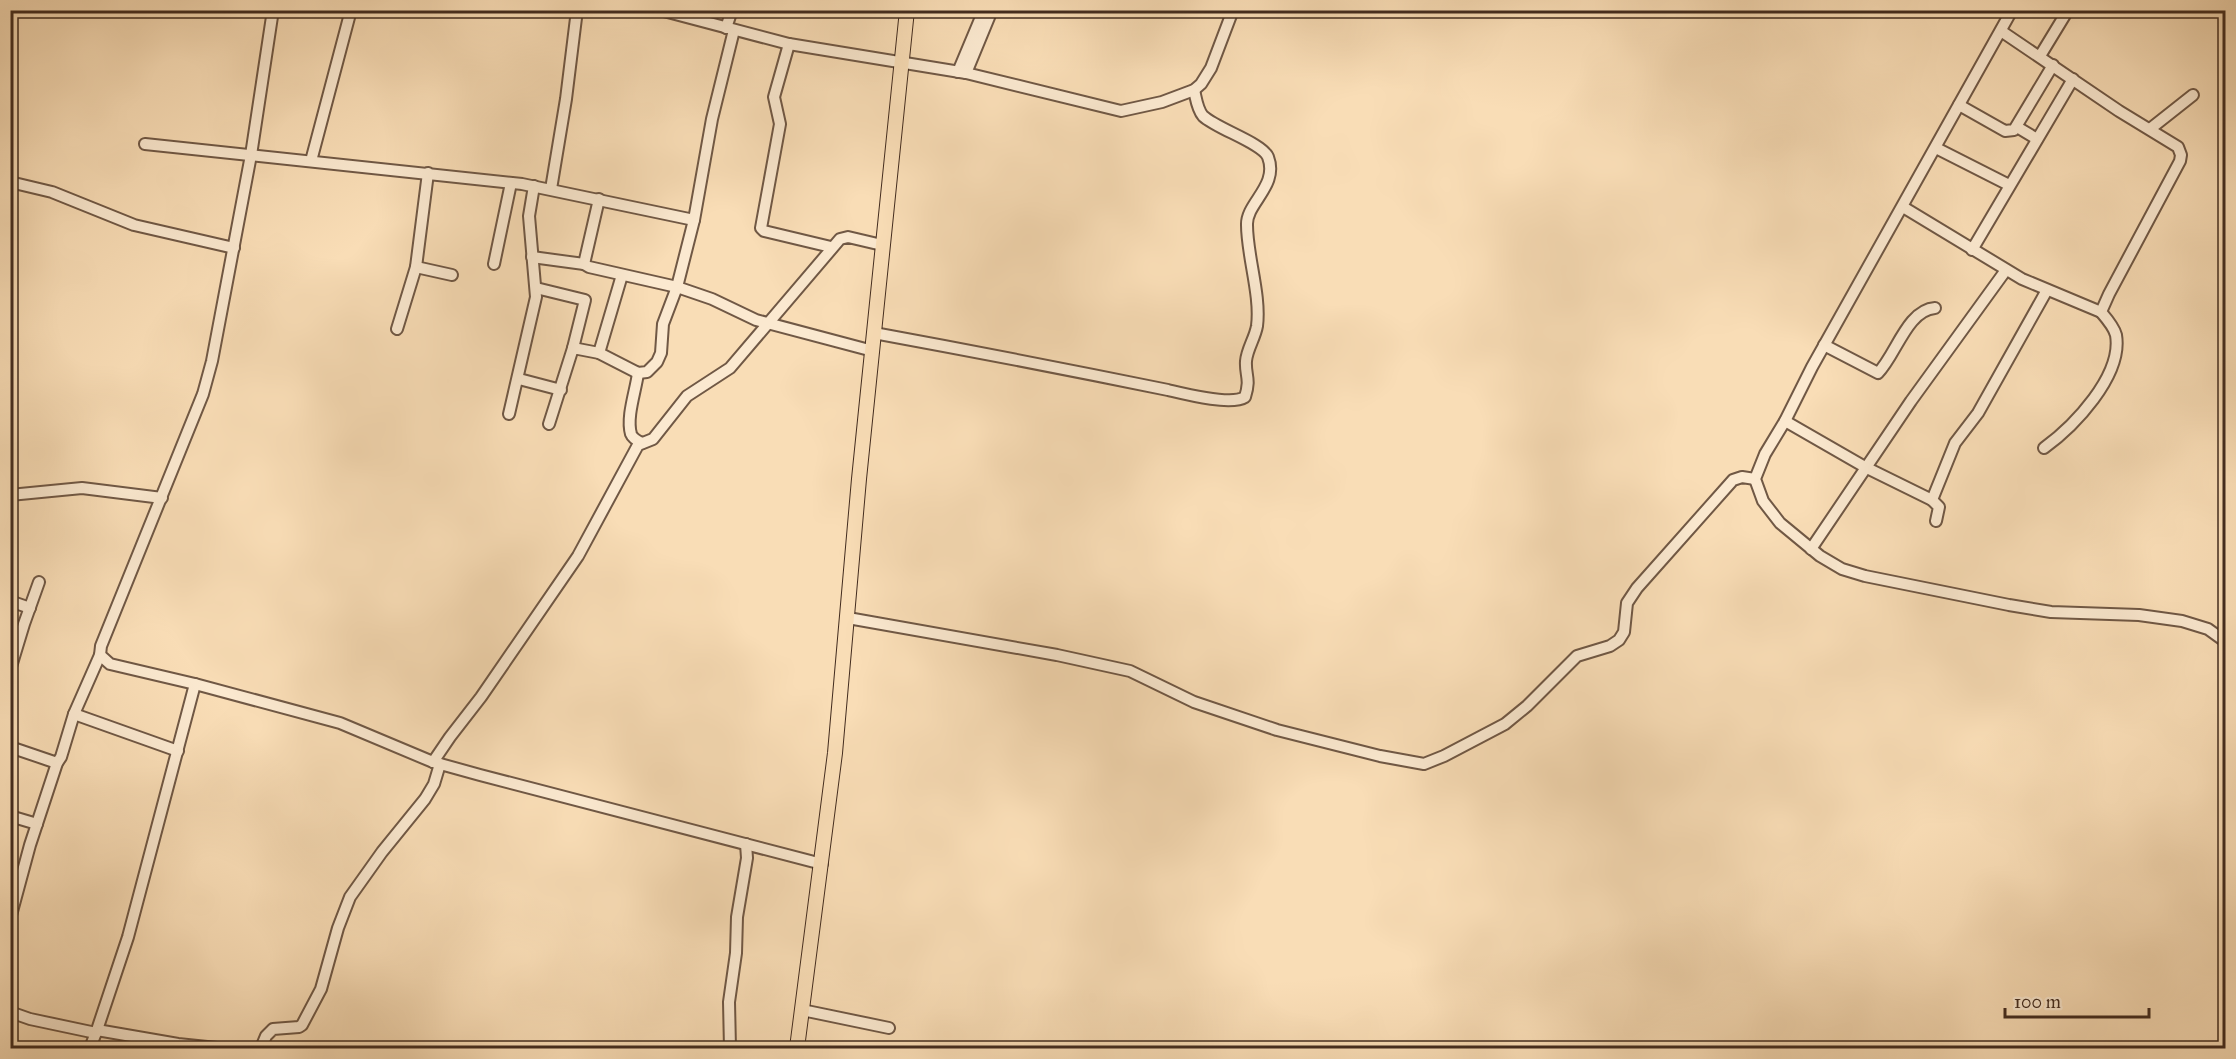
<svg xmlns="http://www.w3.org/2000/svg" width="2236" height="1059" font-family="'IM FELL Great Primer',serif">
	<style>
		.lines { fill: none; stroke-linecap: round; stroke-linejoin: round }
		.minor-casing { stroke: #705845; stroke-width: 14 }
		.major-casing { stroke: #432c1f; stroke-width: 16 }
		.minor { stroke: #fbe9d0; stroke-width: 10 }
		.major { stroke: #f9ddb6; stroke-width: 14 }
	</style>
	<rect width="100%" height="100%" fill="#f9ddb6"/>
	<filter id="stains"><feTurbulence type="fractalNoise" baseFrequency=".00333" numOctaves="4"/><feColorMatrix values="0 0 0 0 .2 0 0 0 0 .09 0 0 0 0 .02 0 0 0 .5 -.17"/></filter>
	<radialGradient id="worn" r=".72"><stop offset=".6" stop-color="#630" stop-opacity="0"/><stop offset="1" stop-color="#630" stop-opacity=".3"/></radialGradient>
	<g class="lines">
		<g class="minor-casing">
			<g id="minor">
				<path d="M 273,10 L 251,155 L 212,361 L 203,394 L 101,646 L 100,655 L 110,664 L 195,684 L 340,723 L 433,762 L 480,775 L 822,864"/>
				<path d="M 660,10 L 789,44 L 966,73 L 1121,111 L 1162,102 L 1194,90 L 1201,84 L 1211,68 L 1233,10"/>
				<path d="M 2012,10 L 1812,367 L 1785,421 L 1765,454 L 1755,479 L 1763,501 L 1780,523 L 1820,556 L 1842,569 L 1865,576 L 2009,605 L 2051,612 L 2139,615 L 2182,621 L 2208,629 L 2226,642"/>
				<path d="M 726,28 L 732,10"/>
				<path d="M 734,30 L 712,119 L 694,220 L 677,287 L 712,299 L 756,320 L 873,351"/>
				<path d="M 2001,31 L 2119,111 L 2178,147 L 2181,155 L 2180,161 L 2109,294 L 2101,312 C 2107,319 2114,327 2116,335 C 2123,376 2073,427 2044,448"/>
				<path d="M 789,44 L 774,97 L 780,124 L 761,228 L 764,231 L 831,247"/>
				<path d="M 2040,56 L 2068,10"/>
				<path d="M 958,72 L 984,10"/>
				<path d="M 966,73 L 992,10"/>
				<path d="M 1959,105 L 2005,131 L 2014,130 L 2053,65"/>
				<path d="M 2017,127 L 2037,139"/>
				<path d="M 2150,129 L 2193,95"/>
				<path d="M 145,144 L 522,184 L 694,220"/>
				<path d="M 1936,148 L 2009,185"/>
				<path d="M 311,161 L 351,10"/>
				<path d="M 10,182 L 52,192 L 134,225 L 234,248"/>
				<path d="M 551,189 L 566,99 L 577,10"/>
				<path d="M 1903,207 L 2022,279 L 2101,312"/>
				<path d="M 1972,250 L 2073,79"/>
				<path d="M 532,257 L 584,264"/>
				<path d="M 494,264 L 511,183"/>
				<path d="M 416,267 L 452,275"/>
				<path d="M 536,288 L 585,300 L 573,348"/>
				<path d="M 397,329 L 416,267 L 428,173"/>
				<path d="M 874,333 C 972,351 1070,370 1168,390 C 1185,394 1231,406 1245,397 C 1251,378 1245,376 1246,361 C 1247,349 1255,338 1257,326 C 1261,295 1247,256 1247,225 C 1246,203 1279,186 1268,157 C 1262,143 1217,129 1203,116 C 1197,109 1196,98 1194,90"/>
				<path d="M 1824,345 L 1878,373 C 1896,355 1907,310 1935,308"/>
				<path d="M 599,353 L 622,275"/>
				<path d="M 638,373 C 636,390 626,417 631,434 C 633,439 638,441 642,443"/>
				<path d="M 519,379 L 561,390"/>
				<path d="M 509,414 L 536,297 L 529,216 L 534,186"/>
				<path d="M 1785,421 L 1865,467 L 1932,500 L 1939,507 L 1936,521"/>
				<path d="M 549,424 L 573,348 L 599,353 L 638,373 L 647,372 L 657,362 L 661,353 L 663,324 L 677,287 L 589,267 L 584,264 L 599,199"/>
				<path d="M 10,495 L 82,488 L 162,498"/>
				<path d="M 1932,500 L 1955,443 L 1978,413 L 2047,290"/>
				<path d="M 1811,549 L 1911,401 L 2006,270"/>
				<path d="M 10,601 L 30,608"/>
				<path d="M 848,618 L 1057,655 L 1130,671 L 1194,702 L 1277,730 L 1380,756 L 1424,764 L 1444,756 L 1505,724 L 1527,706 L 1577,656 L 1610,646 L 1619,640 L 1624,632 L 1627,603 L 1637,588 L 1733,480 L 1742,477 L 1755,479"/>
				<path d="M 10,670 L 24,624 L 39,582"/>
				<path d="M 195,684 L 128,937 L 97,1030 L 178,1044 L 217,1048"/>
				<path d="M 74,714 L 178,751"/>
				<path d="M 10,747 L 57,763"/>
				<path d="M 433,762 L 450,737 L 481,697 L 578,556 L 638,445 L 653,439 L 687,396 L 730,368 L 840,239 L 848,237 L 882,245"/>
				<path d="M 10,816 L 37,824"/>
				<path d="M 10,919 L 30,845 L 57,763 L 61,757 L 74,714 L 100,655"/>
				<path d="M 802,1010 L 889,1028"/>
				<path d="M 10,1012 L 30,1019 L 96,1033"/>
				<path d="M 90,1048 L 97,1030"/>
				<path d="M 261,1048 L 266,1036 L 273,1029 L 299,1027 L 302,1025 L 321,989 L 338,928 L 350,897 L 382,852 L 425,799 L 434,784 L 440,764"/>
				<path d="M 730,1048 L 729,1002 L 736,953 L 737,917 L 747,858 L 746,844"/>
			</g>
		</g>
		<g class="major-casing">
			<path id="major" d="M 797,1048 L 835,753 L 859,479 L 907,10"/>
		</g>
		<use href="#minor" class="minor"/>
		<use href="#major" class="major"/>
	</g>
	<rect width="2236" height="1059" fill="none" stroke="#f9ddb6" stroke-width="36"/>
	<rect x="12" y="12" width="2212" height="1035" fill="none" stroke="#432c1f" stroke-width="3"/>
	<rect x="18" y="18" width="2200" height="1023" fill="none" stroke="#432c1f" stroke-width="1.5"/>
	<path d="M2005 1008v9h144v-9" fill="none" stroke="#432c1f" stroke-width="3"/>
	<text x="2014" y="1008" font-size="18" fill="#432c1f" stroke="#fbe9d0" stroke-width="4.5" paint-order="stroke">100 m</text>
	<rect width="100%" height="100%" filter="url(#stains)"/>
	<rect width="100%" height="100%" fill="url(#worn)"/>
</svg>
